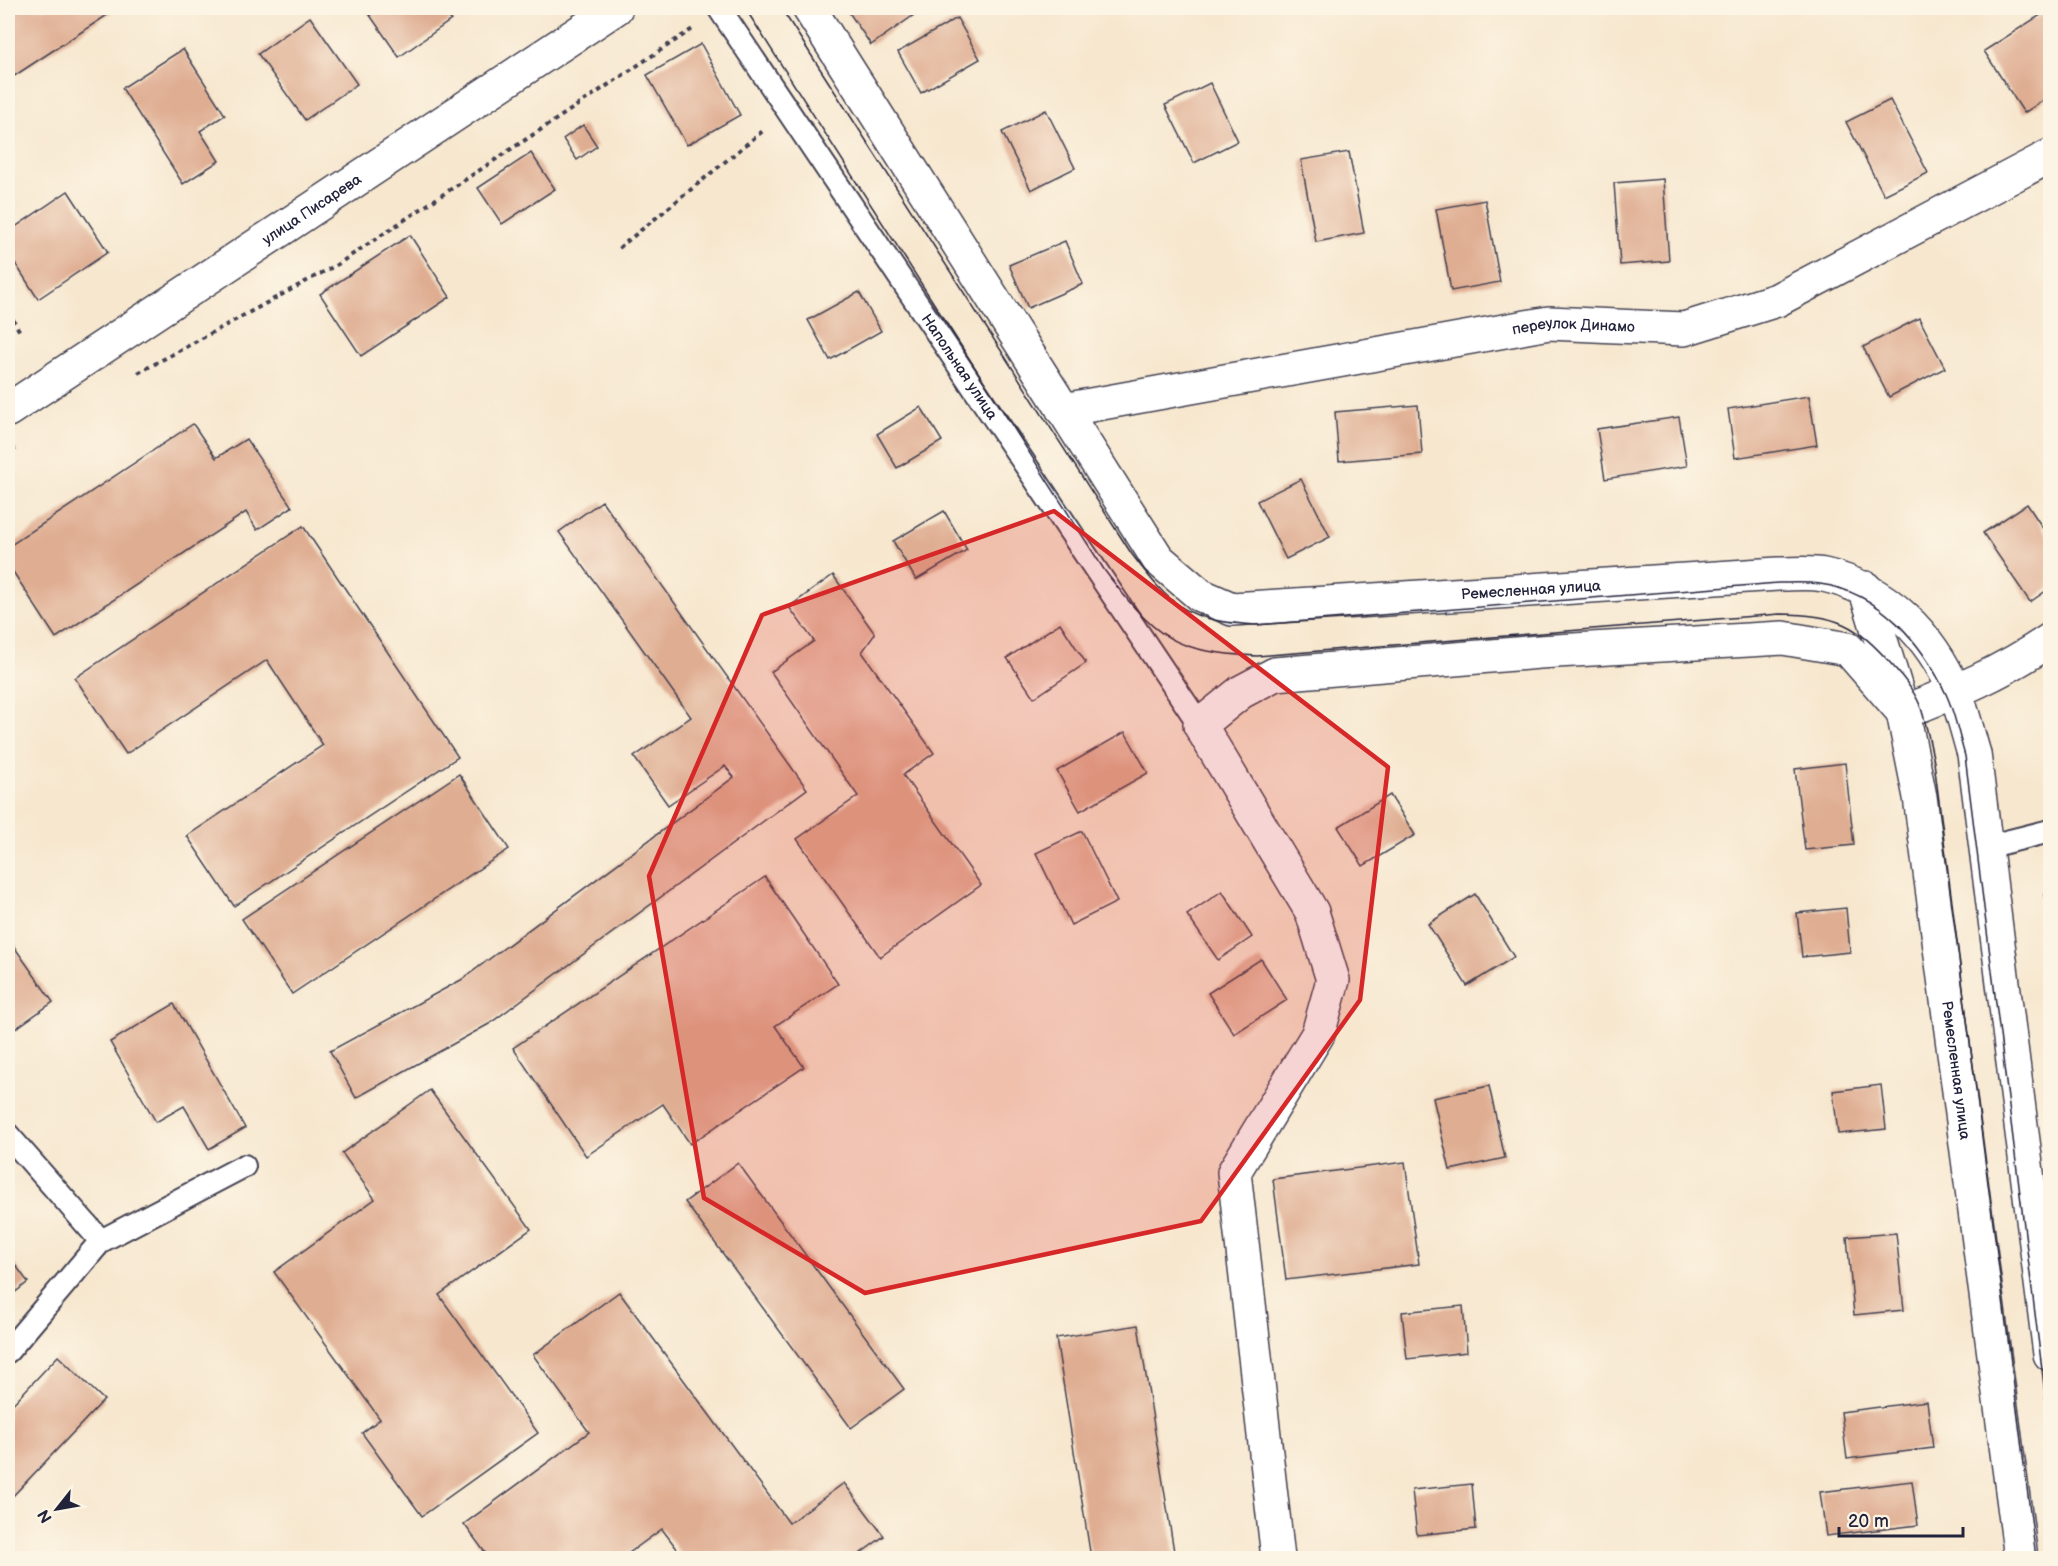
<svg xmlns="http://www.w3.org/2000/svg" width="2058" height="1566" font-family="'Balsamiq Sans',sans-serif">
	<style>
		.building { fill: #dfad92 }
		.lines { fill: none; stroke-linecap: round; stroke-linejoin: round }
		.service-casing { stroke: #424051; stroke-width: 26 }
		.minor-casing { stroke: #424051; stroke-width: 36 }
		.tertiary-casing { stroke: #424051; stroke-width: 36 }
		.path { stroke: #424051; stroke-width: 4; stroke-dasharray: 4.5 4.5; stroke-linecap: butt }
		.service { stroke: #fff; stroke-width: 22 }
		.minor { stroke: #fff; stroke-width: 33 }
		.tertiary { stroke: #fff; stroke-width: 33 }
		.tram { stroke: #22223b; stroke-width: 1.5 }
		.marked { fill: #d62828; fill-opacity: 0.2; stroke: #d62828; stroke-width: 4.5; stroke-linejoin: round }
		.labels { text-anchor: middle; dominant-baseline: central; stroke-width: 4.5; stroke-linejoin: round; paint-order: stroke }
		.street-label { font-size: 15px; fill: #22223b; stroke: #fcf5e5 }
	</style>
	<rect width="100%" height="100%" fill="#fcf5e5"/>
	<filter id="ink" filterUnits="userSpaceOnUse"><feTurbulence type="fractalNoise" baseFrequency=".0167" numOctaves="2"/><feDisplacementMap in="SourceGraphic" scale="12" xChannelSelector="R" yChannelSelector="G"/><feConvolveMatrix kernelMatrix="1 2 1 2 8 2 1 2 1" color-interpolation-filters="sRGB"/></filter>
	<filter id="wash" filterUnits="userSpaceOnUse"><feTurbulence type="fractalNoise" baseFrequency=".008" numOctaves="4" result="noise"/><feDisplacementMap in="SourceGraphic" scale="24" xChannelSelector="R" yChannelSelector="G"/><feGaussianBlur stdDeviation="1.35" result="paint"/><feColorMatrix in="noise" values="0 0 0 0 0 0 0 0 0 0 0 0 0 0 0 0 0 1.4 0 .05"/><feComposite in="paint" operator="in"/></filter>
	<g filter="url(#wash)">
		<rect width="100%" height="100%" fill="#f7e7cf"/>
		<g id="blocks">
			<g class="building">
				<path d="M 8,8 L 118,8 L 8,80 Z"/>
				<path d="M 365,8 L 442,8 L 451,20 L 399,57 Z"/>
				<path d="M 846,8 L 924,8 L 871,45 Z"/>
				<path d="M 2050,9 L 2050,96 L 2024,113 L 1984,51 Z"/>
				<path d="M 310,17 L 357,84 L 305,120 L 258,54 Z"/>
				<path d="M 957,18 L 980,59 L 921,93 L 898,52 Z"/>
				<path d="M 701,44 L 740,115 L 687,145 L 647,75 Z"/>
				<path d="M 183,49 L 225,115 L 200,131 L 219,161 L 183,184 L 122,88 Z"/>
				<path d="M 1210,83 L 1238,141 L 1194,163 L 1165,105 Z"/>
				<path d="M 1890,100 L 1928,173 L 1884,195 L 1846,122 Z"/>
				<path d="M 1046,110 L 1075,168 L 1031,190 L 1002,132 Z"/>
				<path d="M 583,125 L 597,146 L 577,160 L 563,139 Z"/>
				<path d="M 1349,152 L 1364,233 L 1316,242 L 1301,160 Z"/>
				<path d="M 531,153 L 555,189 L 502,224 L 478,188 Z"/>
				<path d="M 1663,179 L 1669,261 L 1620,265 L 1614,183 Z"/>
				<path d="M 68,191 L 108,252 L 38,299 L 8,252 L 8,232 Z"/>
				<path d="M 1485,200 L 1500,282 L 1451,291 L 1436,209 Z"/>
				<path d="M 410,235 L 450,297 L 361,356 L 320,294 Z"/>
				<path d="M 1065,241 L 1083,284 L 1028,308 L 1009,265 Z"/>
				<path d="M 859,292 L 881,331 L 830,360 L 808,320 Z"/>
				<path d="M 1919,318 L 1945,368 L 1889,397 L 1863,347 Z"/>
				<path d="M 1809,396 L 1817,445 L 1735,458 L 1728,409 Z"/>
				<path d="M 1418,405 L 1422,454 L 1339,461 L 1335,412 Z"/>
				<path d="M 921,407 L 942,441 L 897,468 L 877,434 Z"/>
				<path d="M 1679,417 L 1687,466 L 1605,479 L 1597,429 Z"/>
				<path d="M 193,424 L 216,458 L 246,439 L 292,507 L 257,530 L 246,512 L 56,638 L 8,564 L 8,547 Z"/>
				<path d="M 1301,479 L 1330,537 L 1286,559 L 1257,501 Z"/>
				<path d="M 602,501 L 807,789 L 489,1024 L 356,1098 L 330,1051 L 461,980 L 734,777 L 725,766 L 668,805 L 634,757 L 691,717 L 559,532 Z"/>
				<path d="M 2027,504 L 2050,539 L 2050,588 L 2030,602 L 1983,533 Z"/>
				<path d="M 944,511 L 967,550 L 916,580 L 893,541 Z"/>
				<path d="M 303,526 L 458,757 L 234,906 L 187,836 L 323,745 L 267,660 L 126,754 L 75,678 Z"/>
				<path d="M 833,575 L 875,634 L 862,652 L 934,753 L 903,775 L 981,885 L 880,957 L 797,839 L 858,796 L 771,672 L 814,641 L 789,607 Z"/>
				<path d="M 1060,623 L 1086,663 L 1034,698 L 1007,658 Z"/>
				<path d="M 1125,732 L 1148,773 L 1080,811 L 1057,771 Z"/>
				<path d="M 1845,763 L 1854,845 L 1805,850 L 1795,769 Z"/>
				<path d="M 459,774 L 509,849 L 292,994 L 242,919 Z"/>
				<path d="M 1390,795 L 1415,835 L 1363,866 L 1338,827 Z"/>
				<path d="M 1082,831 L 1117,902 L 1071,925 L 1036,853 Z"/>
				<path d="M 765,877 L 838,984 L 775,1026 L 804,1067 L 690,1144 L 663,1104 L 586,1156 L 513,1048 Z"/>
				<path d="M 1222,891 L 1252,937 L 1218,960 L 1187,915 Z"/>
				<path d="M 2050,893 L 2050,925 L 2049,925 L 2045,894 Z"/>
				<path d="M 1475,894 L 1514,957 L 1467,986 L 1428,924 Z"/>
				<path d="M 1846,908 L 1850,952 L 1802,957 L 1797,913 Z"/>
				<path d="M 8,938 L 53,1002 L 8,1034 Z"/>
				<path d="M 1261,959 L 1287,1000 L 1234,1034 L 1208,993 Z"/>
				<path d="M 174,1004 L 245,1128 L 209,1149 L 184,1106 L 156,1122 L 110,1042 Z"/>
				<path d="M 1881,1085 L 1886,1129 L 1838,1134 L 1833,1091 Z"/>
				<path d="M 1489,1086 L 1505,1158 L 1450,1170 L 1433,1098 Z"/>
				<path d="M 430,1090 L 531,1229 L 439,1295 L 538,1433 L 422,1516 L 362,1433 L 380,1419 L 274,1272 L 375,1199 L 342,1153 Z"/>
				<path d="M 1405,1162 L 1419,1264 L 1286,1280 L 1273,1179 Z"/>
				<path d="M 738,1163 L 904,1389 L 851,1428 L 685,1202 Z"/>
				<path d="M 1896,1233 L 1904,1310 L 1854,1315 L 1847,1237 Z"/>
				<path d="M 8,1255 L 28,1282 L 8,1298 Z"/>
				<path d="M 619,1292 L 789,1523 L 844,1483 L 884,1536 L 854,1558 L 684,1558 L 662,1529 L 622,1558 L 489,1558 L 464,1524 L 589,1432 L 533,1355 Z"/>
				<path d="M 1463,1306 L 1467,1352 L 1407,1359 L 1402,1312 Z"/>
				<path d="M 1138,1325 L 1175,1558 L 1091,1558 L 1056,1338 Z"/>
				<path d="M 58,1356 L 104,1400 L 8,1501 L 8,1409 Z"/>
				<path d="M 1927,1401 L 1933,1448 L 1847,1459 L 1841,1412 Z"/>
				<path d="M 1912,1481 L 1918,1525 L 1826,1536 L 1820,1492 Z"/>
				<path d="M 1472,1484 L 1476,1529 L 1417,1535 L 1412,1490 Z"/>
			</g>
		</g>
	</g>
	<g filter="url(#ink)">
		<use href="#blocks" fill-opacity="0" stroke="#424051" stroke-width="1.5"/>
		<g class="lines">
			<g class="service-casing">
				<g id="service">
					<path id="s1" d="M 719,8 L 1200,725"/>
					<path d="M 1986,847 L 2050,831"/>
					<path d="M 8,1135 L 101,1241 L 8,1351"/>
					<path d="M 101,1241 L 244,1166"/>
				</g>
			</g>
			<g class="minor-casing">
				<g id="minor">
					<path id="s2" d="M 8,410 L 616,8"/>
					<path id="s3" d="M 1063,410 L 1549,323 L 1684,329 L 1777,300 L 2050,156"/>
					<path d="M 1278,1558 L 1234,1172 L 1318,1034 L 1333,980 L 1312,912 L 1200,725 L 1241,692 L 1275,674 L 1539,652 L 1783,638 L 1848,649 L 1903,712 C 1958,691 2001,673 2050,640"/>
				</g>
			</g>
			<g class="tertiary-casing">
				<g id="tertiary">
					<path id="s4" d="M 809,8 L 1158,559 L 1200,595 L 1232,609 L 1778,574 C 1793,574 1810,572 1824,575 C 1886,589 1931,635 1955,692 C 1963,712 1968,734 1974,754 L 2050,1354"/>
					<path id="s5" d="M 1865,588 L 1903,712 L 1920,797 L 2021,1558"/>
				</g>
			</g>
			<g class="path">
				<path d="M 619,248 L 764,130"/>
				<path d="M 8,311 L 20,332"/>
				<path d="M 138,373 L 338,264 L 694,28"/>
				<path d="M 8,454 L 16,449"/>
			</g>
			<use href="#service" class="service"/>
			<use href="#minor" class="minor"/>
			<use href="#tertiary" class="tertiary"/>
			<g class="tram">
				<path d="M 745,8 L 1105,571 C 1156,638 1172,652 1257,656 L 1780,614 C 1837,615 1855,623 1893,666 C 1903,677 1916,694 1921,708 C 1927,726 1930,744 1934,762 L 2036,1558"/>
				<path d="M 781,8 L 1131,553 C 1172,608 1187,621 1256,625 L 1778,583 C 1792,583 1807,582 1820,584 C 1880,592 1922,643 1946,694 C 1955,713 1959,736 1965,756 L 2050,1433"/>
			</g>
		</g>
	</g>
	<path class="marked" d="M 1054,511 L 1388,767 L 1360,1000 L 1201,1221 L 865,1293 L 704,1198 L 649,876 L 762,615 Z"/>
	<g class="labels">
		<g class="street-label">
			<text stroke="none"><textPath href="#s2" startOffset="364">улица Писарева</textPath></text>
			<text stroke="none"><textPath href="#s3" startOffset="518">переулок Динамо</textPath></text>
			<text stroke="none"><textPath href="#s1" startOffset="432">Напольная улица</textPath></text>
			<text stroke="none"><textPath href="#s4" startOffset="1042">Ремесленная улица</textPath></text>
			<text stroke="none"><textPath href="#s5" startOffset="492">Ремесленная улица</textPath></text>
		</g>
	</g>
	<rect width="2058" height="1566" fill="none" stroke="#fcf5e5" stroke-width="30"/>
	<g transform="translate(57 1509) rotate(239)" stroke="#fcf5e5" stroke-width="4.5" paint-order="stroke">
	<path d="M0-4.5L10 22L0 15L-10 22Z" fill="#22223b"/>
	<text y="-9" font-size="16" font-weight="bold" text-anchor="middle" fill="#22223b">N</text>
	</g>
	<path d="M1839 1527v9h124v-9" fill="none" stroke="#22223b" stroke-width="3"/>
	<text x="1848" y="1527" font-size="18" fill="#22223b" stroke="#fcf5e5" stroke-width="4.5" paint-order="stroke">20 m</text>
</svg>
